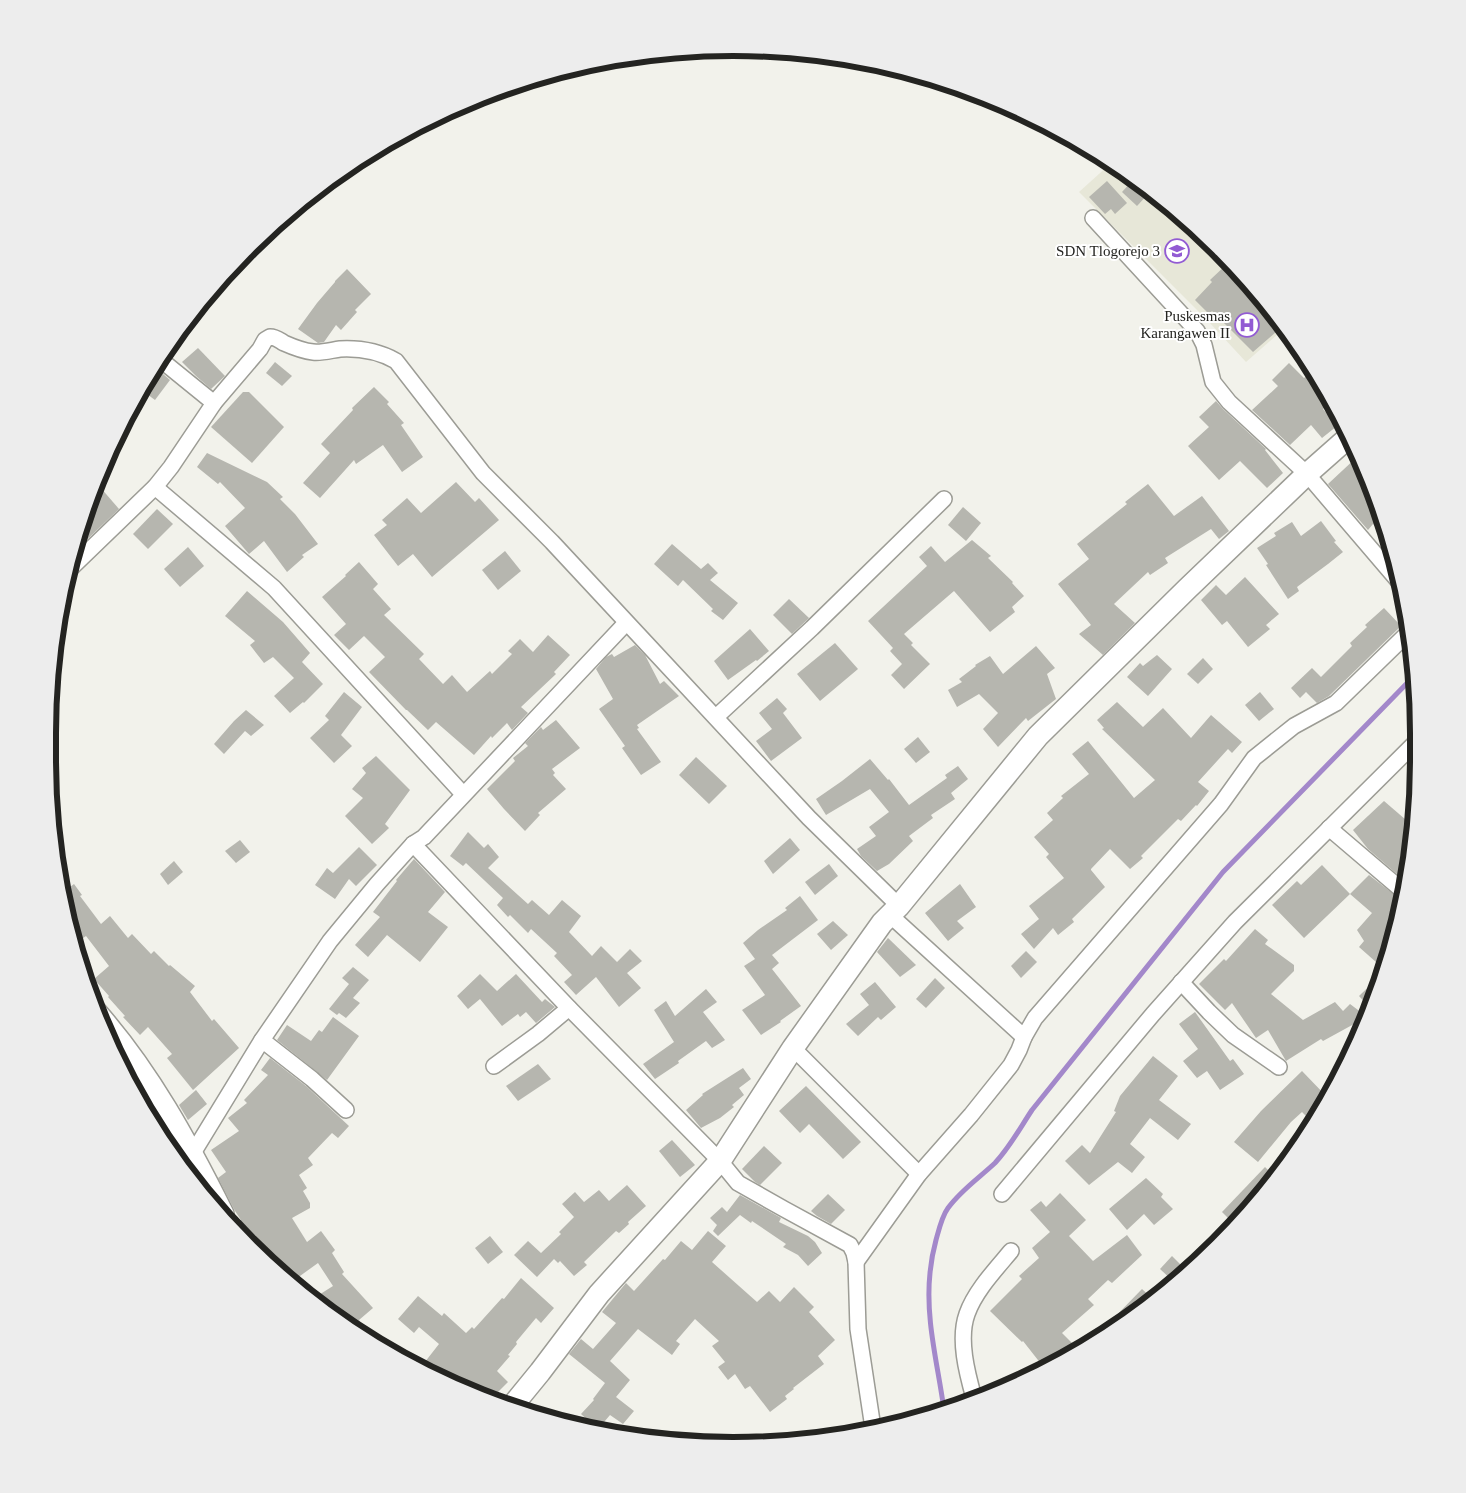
<svg xmlns="http://www.w3.org/2000/svg" width="1466" height="1493" font-family="'Times New Roman',serif">
	<style>
		.built { fill: #e7e7d8 }
		.lines { fill: none; stroke-linecap: round; stroke-linejoin: round }
		.stream { stroke: #a388ca; stroke-width: 5 }
		.building { fill: #b6b6af }
		.street-casing { stroke: #9c9c95; stroke-width: 18 }
		.secondary-casing { stroke: #9c9c95; stroke-width: 24 }
		.street { stroke: #fff; stroke-width: 15 }
		.secondary { stroke: #fff; stroke-width: 21 }
		.labels { text-anchor: middle; dominant-baseline: central; stroke-width: 4; stroke-linejoin: round; paint-order: stroke }
		.poi-label { font-size: 15px; fill: #242421; stroke: #fff; text-anchor: end }
		.rim { fill: none; stroke: #242421; stroke-width: 6 }
	</style>
	<rect width="100%" height="100%" fill="#f2f2eb"/>
	<path class="built" d="M 1110,164 L 1185,218 L 1277,316 L 1285,328 L 1246,362 L 1209,322 L 1079,192 Z"/>
	<g class="lines">
		<path class="stream" d="M 944,1410 C 938,1365 925,1319 930,1273 C 931,1262 933,1251 936,1240 C 939,1229 942,1216 948,1208 C 961,1190 979,1178 995,1163 C 1010,1147 1020,1128 1032,1110 L 1223,872 L 1415,675"/>
	</g>
	<g class="building">
		<path d="M 1133,180 L 1150,192 L 1137,206 L 1122,192 Z"/>
		<path d="M 1107,181 L 1127,203 L 1115,214 L 1111,209 L 1105,214 L 1089,197 Z"/>
		<path d="M 1228,263 L 1277,316 L 1283,326 L 1253,352 L 1212,311 L 1209,314 L 1195,300 L 1212,282 L 1210,280 Z"/>
		<path d="M 347,269 L 371,294 L 355,310 L 357,312 L 341,330 L 336,325 L 324,342 L 318,343 L 298,329 L 317,303 L 335,282 L 335,281 Z"/>
		<path d="M 198,348 L 225,376 L 211,389 L 196,376 L 182,362 Z"/>
		<path d="M 275,362 L 292,376 L 282,386 L 266,373 Z"/>
		<path d="M 1289,363 L 1304,378 L 1312,372 L 1321,386 L 1316,390 L 1328,404 L 1323,409 L 1337,426 L 1322,438 L 1311,425 L 1290,445 L 1252,410 L 1278,386 L 1272,380 Z"/>
		<path d="M 156,368 L 170,380 L 155,400 L 140,389 Z"/>
		<path d="M 374,387 L 389,402 L 387,404 L 404,423 L 401,425 L 423,457 L 402,472 L 383,445 L 356,464 L 354,460 L 320,498 L 303,483 L 330,453 L 321,444 L 353,410 L 352,408 Z"/>
		<path d="M 243,392 L 249,392 L 284,427 L 252,463 L 211,427 Z"/>
		<path d="M 1216,401 L 1223,409 L 1266,449 L 1265,450 L 1283,473 L 1267,488 L 1240,461 L 1219,480 L 1188,446 L 1209,427 L 1199,417 Z"/>
		<path d="M 207,453 L 267,482 L 283,497 L 280,499 L 295,514 L 318,544 L 302,555 L 304,557 L 287,572 L 264,541 L 249,554 L 225,526 L 245,508 L 220,482 L 218,484 L 197,467 Z"/>
		<path d="M 1358,456 L 1373,497 L 1389,540 L 1373,524 L 1368,530 L 1328,484 Z"/>
		<path d="M 456,482 L 475,502 L 479,498 L 499,520 L 432,577 L 413,554 L 398,566 L 374,535 L 387,525 L 382,520 L 407,498 L 421,513 Z"/>
		<path d="M 1148,484 L 1174,516 L 1202,496 L 1229,531 L 1219,539 L 1211,529 L 1165,558 L 1168,563 L 1150,575 L 1148,572 L 1114,604 L 1135,623 L 1103,655 L 1079,634 L 1091,625 L 1058,584 L 1089,559 L 1077,544 L 1127,504 L 1125,502 Z"/>
		<path d="M 100,487 L 119,509 L 75,551 L 84,512 L 92,494 Z"/>
		<path d="M 963,507 L 981,523 L 966,541 L 948,525 Z"/>
		<path d="M 157,509 L 173,524 L 148,549 L 133,534 Z"/>
		<path d="M 1321,521 L 1336,541 L 1334,542 L 1343,552 L 1328,564 L 1297,587 L 1299,591 L 1288,599 L 1266,565 L 1268,564 L 1257,548 L 1276,536 L 1274,533 L 1292,522 L 1301,536 Z"/>
		<path d="M 972,540 L 991,556 L 988,558 L 1013,582 L 1012,583 L 1024,596 L 1012,607 L 1015,612 L 990,632 L 954,591 L 904,634 L 913,643 L 911,645 L 930,664 L 904,689 L 891,675 L 902,664 L 890,651 L 893,648 L 868,621 L 927,566 L 919,557 L 931,546 L 945,562 Z"/>
		<path d="M 672,544 L 701,569 L 708,563 L 718,573 L 710,580 L 738,603 L 723,620 L 711,611 L 713,609 L 683,580 L 678,586 L 654,564 Z"/>
		<path d="M 188,547 L 204,566 L 180,587 L 164,569 Z"/>
		<path d="M 505,551 L 521,571 L 498,590 L 482,570 Z"/>
		<path d="M 359,562 L 378,584 L 373,589 L 391,609 L 384,615 L 424,654 L 419,659 L 443,684 L 452,675 L 467,692 L 490,671 L 492,674 L 512,654 L 508,651 L 520,639 L 533,652 L 548,635 L 570,655 L 554,672 L 556,674 L 521,707 L 528,713 L 512,730 L 507,723 L 492,738 L 491,736 L 474,755 L 436,722 L 428,730 L 407,710 L 406,710 L 369,672 L 385,657 L 364,636 L 349,650 L 334,635 L 346,624 L 322,597 L 346,576 L 345,575 Z"/>
		<path d="M 1245,577 L 1279,614 L 1266,625 L 1270,629 L 1248,647 L 1227,621 L 1222,625 L 1201,600 L 1216,585 L 1226,595 Z"/>
		<path d="M 247,591 L 283,622 L 310,653 L 302,662 L 323,684 L 304,703 L 303,702 L 290,713 L 274,696 L 294,678 L 273,657 L 264,663 L 250,645 L 255,641 L 225,616 Z"/>
		<path d="M 789,599 L 809,618 L 792,634 L 773,615 Z"/>
		<path d="M 1384,608 L 1401,626 L 1329,696 L 1317,703 L 1306,692 L 1300,698 L 1291,688 L 1312,668 L 1321,677 L 1352,646 L 1350,643 L 1367,627 L 1365,625 Z"/>
		<path d="M 750,629 L 769,651 L 757,661 L 756,660 L 728,680 L 714,661 Z"/>
		<path d="M 835,643 L 858,669 L 820,701 L 797,674 Z"/>
		<path d="M 635,645 L 645,655 L 660,684 L 664,681 L 679,696 L 637,725 L 639,728 L 637,729 L 661,762 L 641,775 L 622,748 L 625,746 L 599,709 L 613,699 L 596,669 L 606,657 L 612,654 L 614,657 Z"/>
		<path d="M 1036,646 L 1055,668 L 1047,674 L 1056,699 L 1028,721 L 1026,718 L 998,747 L 983,729 L 998,713 L 979,694 L 957,707 L 948,690 L 962,682 L 959,679 L 976,666 L 975,665 L 990,656 L 1003,674 Z"/>
		<path d="M 1157,655 L 1172,669 L 1148,696 L 1127,677 L 1140,663 L 1143,666 Z"/>
		<path d="M 1203,658 L 1213,669 L 1198,684 L 1187,674 Z"/>
		<path d="M 344,692 L 362,707 L 341,735 L 352,746 L 334,763 L 310,738 L 329,720 L 325,716 Z"/>
		<path d="M 1260,692 L 1274,709 L 1259,721 L 1245,705 Z"/>
		<path d="M 777,698 L 787,709 L 783,713 L 802,738 L 771,761 L 756,741 L 772,729 L 759,713 Z"/>
		<path d="M 1117,702 L 1143,727 L 1163,708 L 1191,738 L 1211,715 L 1242,742 L 1232,753 L 1228,749 L 1198,782 L 1209,791 L 1197,806 L 1196,805 L 1181,821 L 1178,819 L 1141,856 L 1143,858 L 1130,869 L 1110,849 L 1091,869 L 1091,870 L 1105,887 L 1072,919 L 1074,922 L 1058,935 L 1053,928 L 1034,949 L 1021,934 L 1039,919 L 1029,906 L 1064,878 L 1046,857 L 1049,854 L 1034,837 L 1053,820 L 1047,813 L 1063,798 L 1061,796 L 1089,774 L 1072,754 L 1088,741 L 1134,798 L 1155,780 L 1102,729 L 1104,728 L 1097,720 Z"/>
		<path d="M 246,710 L 264,725 L 251,736 L 245,731 L 224,754 L 214,744 L 234,721 Z"/>
		<path d="M 556,720 L 580,748 L 552,769 L 555,773 L 553,775 L 566,789 L 538,813 L 540,815 L 525,831 L 504,809 L 487,789 L 515,761 L 513,758 L 528,746 L 525,743 L 541,727 L 543,730 Z"/>
		<path d="M 918,737 L 930,752 L 916,763 L 904,749 Z"/>
		<path d="M 376,756 L 410,790 L 385,824 L 389,828 L 372,844 L 345,816 L 363,798 L 352,789 L 366,773 L 362,768 Z"/>
		<path d="M 696,757 L 727,786 L 709,804 L 679,775 Z"/>
		<path d="M 870,759 L 888,780 L 889,779 L 909,805 L 947,778 L 945,775 L 958,766 L 968,779 L 951,793 L 955,799 L 931,815 L 933,818 L 909,836 L 913,841 L 889,864 L 877,871 L 861,856 L 857,849 L 876,836 L 869,827 L 889,812 L 870,789 L 826,815 L 816,799 L 842,781 Z"/>
		<path d="M 1384,801 L 1413,826 L 1413,849 L 1405,881 L 1368,849 L 1353,830 Z"/>
		<path d="M 468,832 L 484,848 L 488,844 L 499,857 L 488,868 L 528,904 L 532,900 L 549,915 L 562,900 L 581,916 L 569,932 L 592,956 L 601,946 L 617,962 L 630,949 L 642,961 L 627,973 L 641,988 L 619,1007 L 596,977 L 576,995 L 564,982 L 572,975 L 554,956 L 557,953 L 531,929 L 528,933 L 510,915 L 508,917 L 497,905 L 503,898 L 466,863 L 463,866 L 450,856 Z"/>
		<path d="M 790,838 L 800,850 L 773,874 L 764,861 Z"/>
		<path d="M 240,840 L 250,852 L 236,863 L 225,851 Z"/>
		<path d="M 359,847 L 377,865 L 356,886 L 349,879 L 335,899 L 315,885 L 327,868 L 333,873 Z"/>
		<path d="M 414,859 L 445,892 L 428,912 L 448,927 L 420,962 L 387,935 L 368,957 L 355,945 L 380,917 L 373,912 L 397,881 L 396,880 Z"/>
		<path d="M 174,861 L 183,872 L 168,885 L 160,874 Z"/>
		<path d="M 829,864 L 838,876 L 815,895 L 805,882 Z"/>
		<path d="M 1322,865 L 1350,894 L 1304,938 L 1272,905 L 1297,881 L 1301,885 Z"/>
		<path d="M 1369,875 L 1401,900 L 1385,970 L 1359,947 L 1364,941 L 1357,930 L 1372,913 L 1350,894 Z"/>
		<path d="M 74,884 L 82,895 L 80,896 L 101,924 L 110,916 L 128,938 L 132,934 L 151,954 L 154,951 L 169,966 L 170,965 L 195,986 L 190,992 L 212,1021 L 214,1019 L 239,1048 L 193,1090 L 167,1058 L 172,1054 L 148,1027 L 140,1035 L 123,1017 L 125,1016 L 108,997 L 109,996 L 94,979 L 109,966 L 86,936 L 76,943 L 61,894 Z"/>
		<path d="M 960,884 L 976,907 L 957,921 L 964,928 L 948,941 L 925,913 Z"/>
		<path d="M 800,896 L 818,920 L 772,955 L 779,963 L 772,969 L 801,1006 L 780,1021 L 781,1022 L 761,1035 L 742,1010 L 765,995 L 744,966 L 755,959 L 743,943 L 758,930 L 787,910 L 785,908 Z"/>
		<path d="M 833,921 L 848,935 L 831,950 L 817,934 Z"/>
		<path d="M 1255,929 L 1268,940 L 1265,944 L 1294,965 L 1294,971 L 1271,994 L 1303,1020 L 1335,1002 L 1343,1011 L 1350,1004 L 1366,1016 L 1365,1018 L 1323,1041 L 1321,1039 L 1286,1061 L 1268,1030 L 1256,1038 L 1232,1003 L 1225,1010 L 1199,984 L 1224,959 L 1226,961 Z"/>
		<path d="M 888,938 L 916,965 L 900,977 L 877,952 Z"/>
		<path d="M 1026,951 L 1037,962 L 1021,978 L 1011,966 Z"/>
		<path d="M 353,967 L 369,980 L 353,998 L 360,1003 L 346,1018 L 339,1013 L 337,1015 L 329,1009 L 349,984 L 342,978 Z"/>
		<path d="M 1384,972 L 1382,980 L 1370,1008 L 1359,996 Z"/>
		<path d="M 480,974 L 497,991 L 516,974 L 542,1002 L 545,999 L 555,1007 L 536,1023 L 526,1012 L 520,1017 L 518,1014 L 502,1026 L 480,999 L 468,1009 L 457,996 Z"/>
		<path d="M 935,978 L 945,988 L 926,1008 L 916,999 Z"/>
		<path d="M 875,982 L 896,1007 L 881,1020 L 878,1017 L 858,1036 L 846,1024 L 869,1005 L 860,994 Z"/>
		<path d="M 706,989 L 717,1002 L 703,1012 L 725,1040 L 712,1048 L 706,1041 L 678,1061 L 679,1063 L 655,1079 L 643,1064 L 674,1042 L 654,1010 L 666,1001 L 675,1016 Z"/>
		<path d="M 1195,1012 L 1230,1061 L 1233,1059 L 1244,1074 L 1220,1090 L 1207,1071 L 1197,1078 L 1183,1061 L 1198,1049 L 1179,1024 Z"/>
		<path d="M 333,1017 L 359,1036 L 327,1080 L 277,1040 L 287,1025 L 311,1041 L 319,1030 L 322,1032 Z"/>
		<path d="M 1153,1056 L 1178,1076 L 1159,1100 L 1191,1124 L 1178,1140 L 1150,1118 L 1130,1144 L 1145,1157 L 1132,1173 L 1118,1162 L 1089,1185 L 1065,1161 L 1082,1145 L 1090,1153 L 1116,1112 L 1114,1111 L 1120,1096 Z"/>
		<path d="M 270,1058 L 306,1086 L 349,1126 L 338,1138 L 332,1133 L 308,1158 L 313,1165 L 299,1175 L 307,1188 L 303,1191 L 310,1203 L 310,1208 L 292,1218 L 307,1242 L 321,1231 L 335,1250 L 332,1253 L 344,1272 L 342,1274 L 373,1308 L 359,1320 L 374,1342 L 352,1330 L 314,1298 L 333,1286 L 318,1263 L 293,1281 L 249,1245 L 238,1232 L 241,1230 L 236,1223 L 241,1220 L 235,1211 L 218,1178 L 226,1172 L 211,1150 L 239,1131 L 228,1118 L 247,1103 L 244,1100 L 268,1075 L 261,1070 Z"/>
		<path d="M 538,1064 L 551,1079 L 518,1101 L 506,1086 Z"/>
		<path d="M 743,1068 L 751,1079 L 739,1088 L 744,1095 L 732,1105 L 734,1107 L 720,1118 L 701,1128 L 686,1110 L 703,1095 L 702,1094 Z"/>
		<path d="M 1302,1071 L 1328,1098 L 1308,1118 L 1302,1112 L 1291,1122 L 1258,1162 L 1234,1142 L 1261,1111 Z"/>
		<path d="M 806,1086 L 861,1142 L 843,1159 L 809,1124 L 800,1133 L 779,1111 Z"/>
		<path d="M 196,1090 L 207,1104 L 188,1120 L 179,1105 Z"/>
		<path d="M 672,1140 L 695,1165 L 680,1177 L 659,1151 Z"/>
		<path d="M 764,1146 L 782,1163 L 760,1185 L 755,1182 L 742,1169 Z"/>
		<path d="M 1265,1167 L 1274,1176 L 1249,1212 L 1235,1225 L 1222,1212 Z"/>
		<path d="M 1146,1178 L 1163,1194 L 1161,1197 L 1173,1209 L 1154,1225 L 1144,1214 L 1127,1230 L 1109,1209 Z"/>
		<path d="M 627,1185 L 646,1206 L 628,1222 L 629,1224 L 619,1233 L 616,1231 L 584,1262 L 587,1265 L 574,1276 L 560,1261 L 558,1263 L 554,1259 L 537,1277 L 514,1255 L 528,1241 L 541,1253 L 561,1234 L 559,1232 L 574,1217 L 562,1204 L 575,1192 L 584,1202 L 599,1190 L 609,1201 Z"/>
		<path d="M 1060,1193 L 1086,1220 L 1069,1236 L 1093,1261 L 1127,1235 L 1142,1255 L 1112,1283 L 1108,1280 L 1088,1299 L 1094,1305 L 1062,1333 L 1078,1349 L 1045,1369 L 1023,1341 L 1022,1342 L 990,1311 L 1022,1279 L 1019,1276 L 1039,1258 L 1032,1248 L 1050,1232 L 1030,1210 L 1041,1201 L 1046,1207 Z"/>
		<path d="M 828,1194 L 845,1210 L 831,1224 L 817,1216 L 811,1211 Z"/>
		<path d="M 740,1195 L 781,1218 L 779,1222 L 808,1236 L 815,1242 L 822,1253 L 808,1266 L 798,1255 L 783,1247 L 786,1244 L 752,1221 L 751,1223 L 740,1215 L 718,1236 L 713,1231 L 717,1225 L 710,1218 L 722,1207 L 727,1212 Z"/>
		<path d="M 708,1231 L 726,1246 L 712,1262 L 757,1302 L 769,1291 L 780,1302 L 794,1287 L 814,1307 L 809,1312 L 835,1340 L 818,1356 L 824,1364 L 793,1388 L 794,1389 L 785,1396 L 787,1399 L 770,1412 L 750,1386 L 745,1389 L 735,1374 L 728,1380 L 718,1367 L 725,1362 L 712,1346 L 719,1341 L 695,1319 L 676,1341 L 680,1344 L 672,1355 L 638,1329 L 610,1361 L 630,1380 L 616,1397 L 634,1411 L 623,1424 L 610,1415 L 599,1428 L 595,1427 L 581,1414 L 594,1400 L 593,1399 L 605,1383 L 569,1354 L 581,1339 L 593,1349 L 616,1323 L 602,1312 L 626,1283 L 634,1291 L 663,1259 L 665,1260 L 681,1241 L 692,1250 Z"/>
		<path d="M 490,1236 L 503,1252 L 488,1264 L 475,1248 Z"/>
		<path d="M 1172,1256 L 1186,1270 L 1174,1282 L 1160,1269 Z"/>
		<path d="M 521,1278 L 554,1308 L 541,1323 L 536,1318 L 516,1342 L 517,1344 L 508,1355 L 510,1356 L 497,1371 L 508,1382 L 491,1399 L 471,1393 L 451,1383 L 440,1372 L 438,1376 L 421,1367 L 439,1344 L 419,1327 L 414,1333 L 398,1319 L 418,1296 L 442,1316 L 444,1313 L 466,1333 L 472,1327 L 474,1329 L 502,1298 L 504,1299 Z"/>
		<path d="M 1142,1289 L 1154,1300 L 1113,1327 L 1109,1323 Z"/>
	</g>
	<g class="lines">
		<g class="street-casing">
			<g id="street">
				<path d="M 1093,218 L 1197,331 L 1204,345 L 1213,382 L 1229,402 L 1307,474 L 1400,583"/>
				<path d="M 161,360 L 214,403"/>
				<path d="M 155,487 L 274,588 L 463,794"/>
				<path d="M 71,568 L 155,487 L 171,467 L 214,403 L 260,349 L 265,340 L 270,337 C 276,337 279,340 284,343 C 293,347 303,351 313,352 C 322,353 332,350 340,349 C 359,348 380,352 396,361 L 483,473 L 552,542 L 809,818 L 899,906"/>
				<path d="M 716,717 L 812,628 L 944,499"/>
				<path d="M 1329,828 L 1403,891"/>
				<path d="M 413,844 L 569,1008 L 720,1161 L 738,1183 L 784,1209 L 850,1245 L 854,1253 L 856,1262 L 858,1329 L 873,1428"/>
				<path d="M 890,915 L 1024,1037 L 1035,1018 L 1221,804 L 1254,758 L 1294,726 L 1336,703 L 1408,633"/>
				<path d="M 1181,982 L 1209,1012 L 1233,1035 L 1279,1067"/>
				<path d="M 262,1040 L 312,1079 L 346,1110"/>
				<path d="M 793,1048 L 919,1174"/>
				<path d="M 494,1066 L 538,1034 L 569,1008"/>
				<path d="M 129,1078 L 139,1065"/>
				<path d="M 193,1153 L 262,1040 L 330,941 L 377,884 L 413,844 L 424,837 L 626,623"/>
				<path d="M 1002,1194 L 1153,1014 L 1235,922 L 1416,742"/>
				<path d="M 856,1262 L 919,1174 L 971,1115 L 1011,1065 L 1019,1050 L 1024,1037"/>
				<path d="M 974,1398 C 967,1373 958,1339 967,1314 C 975,1291 996,1269 1011,1251"/>
			</g>
		</g>
		<g class="secondary-casing">
			<g id="secondary">
				<path d="M 96,1012 C 149,1072 187,1142 223,1214"/>
				<path d="M 513,1405 L 540,1372 L 599,1294 L 720,1161 L 793,1048 L 882,923 L 899,906 L 1038,736 L 1187,589 L 1307,474 L 1350,436"/>
			</g>
		</g>
		<use href="#street" class="street"/>
		<use href="#secondary" class="secondary"/>
	</g>
	<defs>
		<g id="school-ring" transform="scale(1.25)"><circle r="9.5" fill="#fff" stroke="#925bd3" stroke-width="1.5"/><path d="M0-5L7-2L0 1L-7-2ZM-4 1L0 2.5L4 1V4Q0 6-4 4Z" fill="#925bd3"/></g>
		<g id="hospital-ring" transform="scale(1.25)"><circle r="9.5" fill="#fff" stroke="#925bd3" stroke-width="1.5"/><path d="M-5-5h3v3.5h4V-5h3V5h-3V1.5h-4V5h-3Z" fill="#925bd3"/></g>
	</defs>
	<g fill-rule="evenodd">
		<use href="#school-ring" x="1177" y="251"/>
		<use href="#hospital-ring" x="1247" y="325"/>
	</g>
	<g class="labels">
		<g class="poi-label">
			<text x="1160" y="251">SDN Tlogorejo 3</text>
			<text x="1230" y="316">Puskesmas<tspan x="1230" dy="17">Karangawen II</tspan></text>
		</g>
	</g>
	<path d="M0 0H1466V1493H0ZM733 56H733A677 677 0 0 1 1410 733V760A677 677 0 0 1 733 1437H733A677 677 0 0 1 56 760V733A677 677 0 0 1 733 56Z" fill="#ededed" fill-rule="evenodd"/>
	<path class="rim" d="M733 56H733A677 677 0 0 1 1410 733V760A677 677 0 0 1 733 1437H733A677 677 0 0 1 56 760V733A677 677 0 0 1 733 56Z"/>
</svg>
